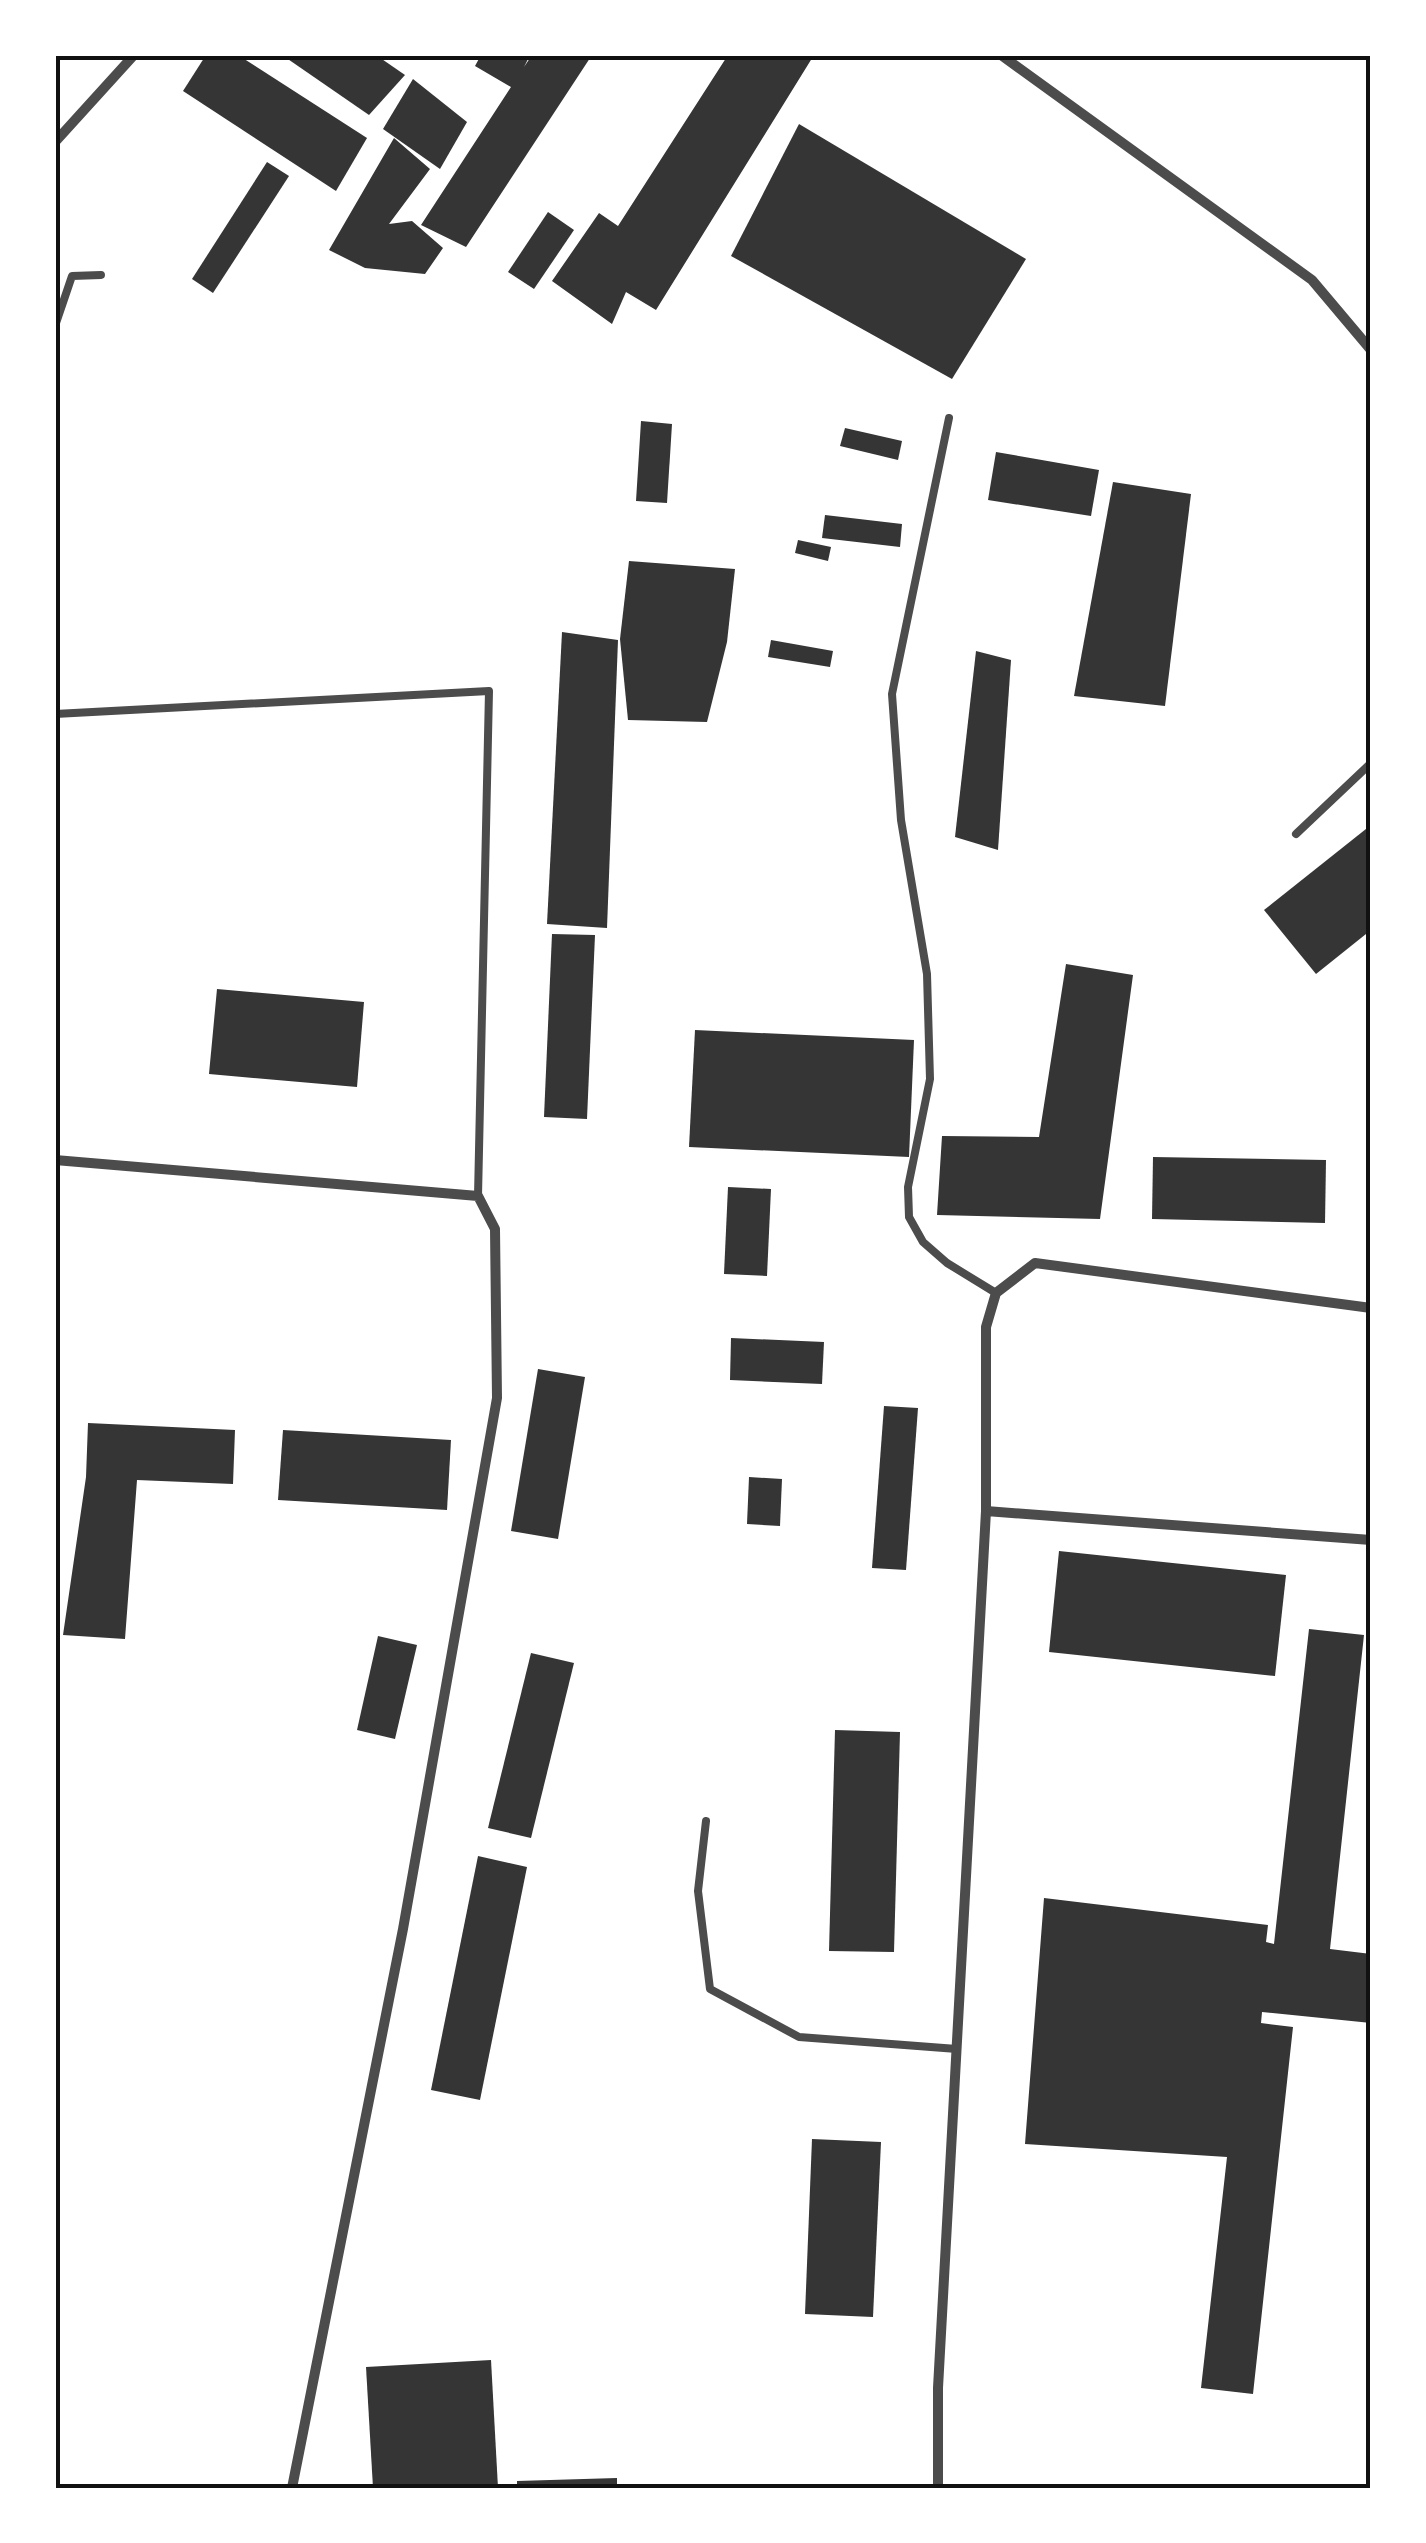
<svg xmlns="http://www.w3.org/2000/svg" width="1426" height="2543" font-family="Commissioner,sans-serif">
	<style>
		.building { fill: #353535 }
		.lines { fill: none; stroke-linecap: round; stroke-linejoin: round }
		.service { stroke: #4c4c4c; stroke-width: 8 }
		.minor { stroke: #4c4c4c; stroke-width: 10 }
		.neatline { fill: none; stroke: #111; stroke-width: 4 }
	</style>
	<rect width="100%" height="100%" fill="#fff"/>
	<g class="building">
		<path d="M 206,55 L 238,55 L 367,138 L 336,191 L 183,91 Z"/>
		<path d="M 282,55 L 376,55 L 405,75 L 369,115 Z"/>
		<path d="M 481,55 L 530,55 L 524,67 L 532,55 L 592,55 L 466,247 L 421,225 L 511,87 L 475,66 Z"/>
		<path d="M 728,55 L 814,55 L 656,310 L 626,292 L 612,324 L 552,281 L 599,213 L 618,226 Z"/>
		<path d="M 413,79 L 467,122 L 440,169 L 383,129 Z"/>
		<path d="M 799,124 L 1026,259 L 952,379 L 731,256 Z"/>
		<path d="M 394,138 L 430,169 L 389,224 L 412,221 L 443,248 L 425,274 L 365,268 L 329,250 Z"/>
		<path d="M 267,162 L 289,176 L 213,293 L 192,279 Z"/>
		<path d="M 548,212 L 574,230 L 534,289 L 508,272 Z"/>
		<path d="M 641,421 L 672,424 L 667,503 L 636,501 Z"/>
		<path d="M 845,428 L 902,441 L 898,460 L 840,446 Z"/>
		<path d="M 996,452 L 1099,470 L 1091,516 L 988,500 Z"/>
		<path d="M 1113,482 L 1191,494 L 1165,706 L 1074,696 Z"/>
		<path d="M 825,515 L 902,524 L 900,547 L 822,538 Z"/>
		<path d="M 798,540 L 831,547 L 828,561 L 795,553 Z"/>
		<path d="M 629,561 L 735,569 L 727,642 L 707,722 L 628,720 L 620,639 Z"/>
		<path d="M 562,632 L 618,640 L 607,928 L 547,924 Z"/>
		<path d="M 771,640 L 833,651 L 830,667 L 768,657 Z"/>
		<path d="M 976,651 L 1011,660 L 998,850 L 955,837 Z"/>
		<path d="M 1371,825 L 1371,930 L 1316,974 L 1264,910 Z"/>
		<path d="M 552,934 L 595,935 L 587,1119 L 544,1117 Z"/>
		<path d="M 1066,964 L 1133,975 L 1100,1219 L 937,1215 L 942,1136 L 1039,1137 Z"/>
		<path d="M 217,989 L 364,1002 L 357,1087 L 209,1074 Z"/>
		<path d="M 695,1030 L 914,1040 L 909,1157 L 689,1147 Z"/>
		<path d="M 1153,1157 L 1326,1160 L 1325,1223 L 1152,1219 Z"/>
		<path d="M 728,1187 L 771,1189 L 767,1276 L 724,1274 Z"/>
		<path d="M 731,1338 L 824,1342 L 822,1384 L 730,1380 Z"/>
		<path d="M 538,1369 L 585,1377 L 558,1539 L 511,1531 Z"/>
		<path d="M 884,1406 L 918,1408 L 906,1570 L 872,1568 Z"/>
		<path d="M 88,1423 L 235,1430 L 233,1484 L 137,1480 L 125,1639 L 63,1635 L 86,1477 Z"/>
		<path d="M 283,1430 L 451,1440 L 447,1510 L 278,1500 Z"/>
		<path d="M 749,1477 L 782,1479 L 780,1526 L 747,1524 Z"/>
		<path d="M 1059,1551 L 1286,1575 L 1275,1676 L 1049,1652 Z"/>
		<path d="M 1309,1629 L 1364,1635 L 1330,1949 L 1371,1954 L 1371,2023 L 1262,2012 L 1261,2023 L 1293,2027 L 1253,2394 L 1201,2388 L 1227,2157 L 1025,2144 L 1044,1898 L 1268,1925 L 1266,1942 L 1274,1944 Z"/>
		<path d="M 378,1636 L 417,1645 L 395,1739 L 357,1730 Z"/>
		<path d="M 531,1653 L 574,1663 L 531,1838 L 488,1828 Z"/>
		<path d="M 835,1730 L 900,1732 L 894,1952 L 829,1951 Z"/>
		<path d="M 478,1856 L 527,1867 L 480,2100 L 431,2090 Z"/>
		<path d="M 812,2139 L 881,2142 L 873,2317 L 805,2314 Z"/>
		<path d="M 491,2360 L 498,2488 L 373,2488 L 366,2367 Z"/>
		<path d="M 617,2478 L 617,2488 L 517,2488 L 517,2481 Z"/>
	</g>
	<g class="lines">
		<g class="service">
			<path d="M 55,326 L 72,276 L 101,275"/>
			<path d="M 949,418 L 892,694 L 901,820 L 927,974 L 930,1079 L 908,1187 L 909,1217 L 923,1242 L 947,1263 L 996,1293"/>
			<path d="M 55,714 L 489,691 L 478,1196"/>
			<path d="M 1296,834 L 1371,763"/>
			<path d="M 706,1821 L 698,1891 L 710,1989 L 799,2037 L 957,2049"/>
		</g>
		<g class="minor">
			<path d="M 1001,55 L 1312,280 L 1371,350"/>
			<path d="M 55,142 L 134,55"/>
			<path d="M 55,1160 L 478,1196 L 495,1229 L 497,1398 L 403,1929 L 292,2488"/>
			<path d="M 986,1511 L 986,1327 L 996,1293 L 1035,1263 L 1371,1308"/>
			<path d="M 938,2488 L 938,2388 L 986,1511 L 1371,1540"/>
		</g>
	</g>
	<rect width="1426" height="2543" fill="none" stroke="#ffffff" stroke-width="115"/>
	<rect x="58" y="58" width="1310" height="2428" class="neatline"/>
</svg>
